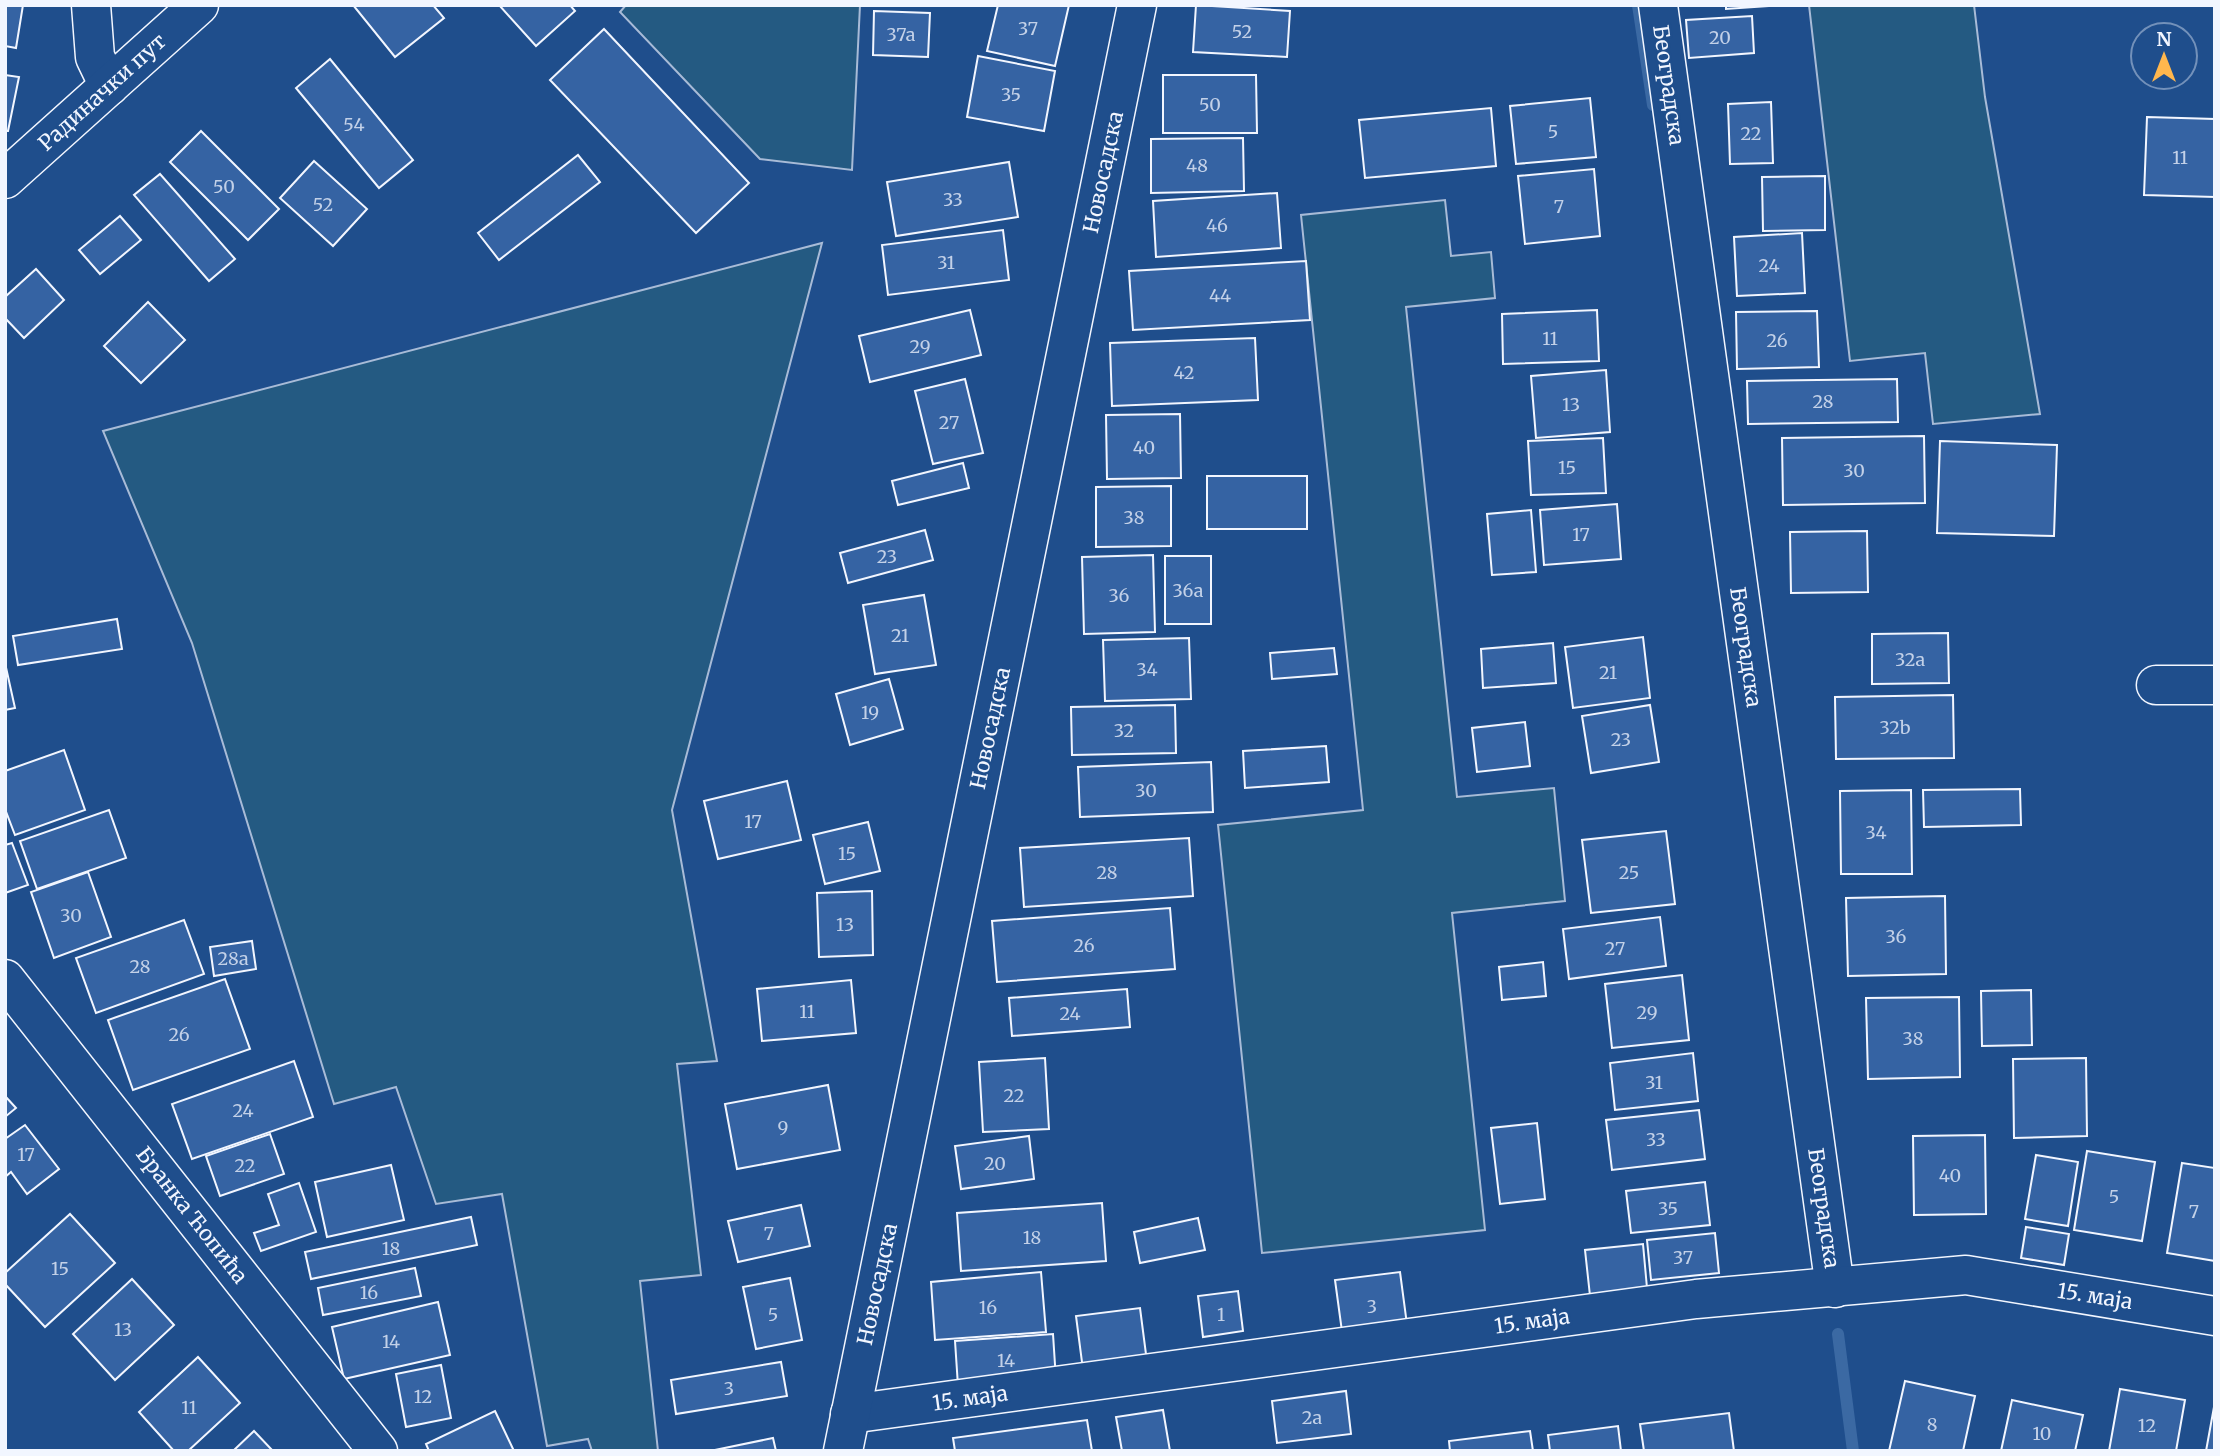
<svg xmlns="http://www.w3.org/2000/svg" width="2220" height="1456" font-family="Merriweather,serif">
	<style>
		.green { fill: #245a82; stroke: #a8bbd7; stroke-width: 2 }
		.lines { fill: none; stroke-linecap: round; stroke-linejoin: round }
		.stream { stroke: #3b69a3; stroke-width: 12 }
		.building { fill: #3563a3; stroke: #f2f6ff; stroke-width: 2 }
		.street-casing { stroke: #f2f6ff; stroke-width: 41 }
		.street { stroke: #1f4e8c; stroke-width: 38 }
		.labels { text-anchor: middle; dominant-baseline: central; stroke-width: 5; stroke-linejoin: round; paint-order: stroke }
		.number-label { font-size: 18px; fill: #c3d1e8 }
		.street-label { font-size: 21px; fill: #f2f6ff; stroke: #1f4e8c }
	</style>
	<rect width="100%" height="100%" fill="#1f4e8c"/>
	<g class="green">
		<path d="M 626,5 L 860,5 L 852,170 L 760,159 L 620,12 Z"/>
		<path d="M 1809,5 L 1974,5 L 1985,97 L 2040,414 L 1933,424 L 1925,353 L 1850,361 Z"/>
		<path d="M 1445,200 L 1451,256 L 1491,252 L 1495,298 L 1406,307 L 1457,797 L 1554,788 L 1565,901 L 1452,913 L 1485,1230 L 1262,1253 L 1218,825 L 1363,810 L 1301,215 Z"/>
		<path d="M 822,243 L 672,810 L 717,1061 L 677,1064 L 701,1275 L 640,1281 L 658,1451 L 592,1451 L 588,1439 L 547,1446 L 502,1194 L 436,1204 L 396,1087 L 334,1104 L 192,643 L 103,431 Z"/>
	</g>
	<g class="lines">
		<g class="stream">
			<path d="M 1638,5 L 1653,105"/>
			<path d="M 1838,1334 L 1853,1451"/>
		</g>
	</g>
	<g class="building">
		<path d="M 5,5 L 23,5 L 16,48 L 5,46 Z"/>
		<path d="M 353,5 L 433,5 L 444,18 L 395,57 Z"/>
		<path d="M 499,5 L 570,5 L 575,11 L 536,46 Z"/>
		<path d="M 998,5 L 1069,5 L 1055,66 L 987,51 Z"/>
		<path d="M 1196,5 L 1290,11 L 1287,57 L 1193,52 Z"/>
		<path d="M 1726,5 L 1785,5 L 1726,9 Z"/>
		<path d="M 874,11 L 930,13 L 928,57 L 873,55 Z"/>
		<path d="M 1752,16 L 1754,53 L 1689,58 L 1686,20 Z"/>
		<path d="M 604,29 L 749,183 L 696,233 L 550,80 Z"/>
		<path d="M 978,56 L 1055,71 L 1044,131 L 967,117 Z"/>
		<path d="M 330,59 L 413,160 L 379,188 L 296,88 Z"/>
		<path d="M 5,75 L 19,77 L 8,131 L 5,131 Z"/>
		<path d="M 1163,75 L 1256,75 L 1257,133 L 1163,133 Z"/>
		<path d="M 1590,98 L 1596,157 L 1516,164 L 1510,106 Z"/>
		<path d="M 1771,102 L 1773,163 L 1730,164 L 1728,104 Z"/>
		<path d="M 1491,108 L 1496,166 L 1365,178 L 1359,120 Z"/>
		<path d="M 2147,117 L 2215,119 L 2215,197 L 2144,195 Z"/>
		<path d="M 201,131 L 279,209 L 248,240 L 170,162 Z"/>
		<path d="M 1243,138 L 1244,191 L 1151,193 L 1151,139 Z"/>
		<path d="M 578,155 L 600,182 L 499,260 L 478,233 Z"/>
		<path d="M 314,161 L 367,209 L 333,246 L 280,198 Z"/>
		<path d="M 1009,162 L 1018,217 L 896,236 L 887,182 Z"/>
		<path d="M 1594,169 L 1600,236 L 1525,244 L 1518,176 Z"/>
		<path d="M 160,174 L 235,259 L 209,281 L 134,195 Z"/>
		<path d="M 1825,176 L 1825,230 L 1763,231 L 1762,177 Z"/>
		<path d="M 1277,193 L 1281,248 L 1156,257 L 1153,201 Z"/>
		<path d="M 120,216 L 141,240 L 100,274 L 79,250 Z"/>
		<path d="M 1003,230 L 1009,280 L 888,295 L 882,245 Z"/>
		<path d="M 1802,233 L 1805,293 L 1737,296 L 1734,237 Z"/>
		<path d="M 1306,261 L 1310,320 L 1133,330 L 1129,271 Z"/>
		<path d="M 36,269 L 64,300 L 24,338 L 5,318 L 5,297 Z"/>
		<path d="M 148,302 L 185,340 L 141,383 L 104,346 Z"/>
		<path d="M 970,310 L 981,355 L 870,382 L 859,336 Z"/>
		<path d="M 1597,310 L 1599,361 L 1503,364 L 1502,314 Z"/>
		<path d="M 1817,311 L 1819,367 L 1737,369 L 1736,312 Z"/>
		<path d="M 1255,338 L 1258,400 L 1112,406 L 1110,343 Z"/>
		<path d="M 1606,370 L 1610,432 L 1536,438 L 1531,376 Z"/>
		<path d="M 965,379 L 983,453 L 933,464 L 915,391 Z"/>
		<path d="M 1897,379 L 1898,422 L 1748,424 L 1747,381 Z"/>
		<path d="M 1180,414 L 1181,478 L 1107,479 L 1106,415 Z"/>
		<path d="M 1924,436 L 1925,503 L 1783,505 L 1782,438 Z"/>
		<path d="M 1603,438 L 1606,493 L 1531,495 L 1528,441 Z"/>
		<path d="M 1940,441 L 2057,445 L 2054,536 L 1937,533 Z"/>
		<path d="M 963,463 L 969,488 L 898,505 L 892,481 Z"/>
		<rect x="1207" y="476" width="100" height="53"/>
		<path d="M 1171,486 L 1171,546 L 1096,547 L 1096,487 Z"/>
		<path d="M 1617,504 L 1621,559 L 1544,565 L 1540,510 Z"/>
		<path d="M 1531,510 L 1536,572 L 1492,575 L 1487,514 Z"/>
		<path d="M 925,530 L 933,560 L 848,583 L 840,553 Z"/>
		<path d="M 1867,531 L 1868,592 L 1791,593 L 1790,532 Z"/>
		<path d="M 1153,555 L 1155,632 L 1084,634 L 1082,557 Z"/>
		<rect x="1165" y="556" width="46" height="68"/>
		<path d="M 924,595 L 936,665 L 875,674 L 863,605 Z"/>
		<path d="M 117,619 L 122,649 L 18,665 L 13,636 Z"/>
		<path d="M 1948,633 L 1949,683 L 1872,684 L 1872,634 Z"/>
		<path d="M 1643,637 L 1650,698 L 1573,708 L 1565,647 Z"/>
		<path d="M 1189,638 L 1191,699 L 1105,701 L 1103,640 Z"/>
		<path d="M 1553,643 L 1556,683 L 1483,688 L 1481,649 Z"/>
		<path d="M 1334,648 L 1337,674 L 1272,679 L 1270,653 Z"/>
		<path d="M 5,663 L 15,708 L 5,710 Z"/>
		<path d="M 889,679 L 903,729 L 850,745 L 836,694 Z"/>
		<path d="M 1953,695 L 1954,758 L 1836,759 L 1835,697 Z"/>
		<path d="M 1175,705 L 1176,753 L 1072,755 L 1071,707 Z"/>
		<path d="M 1650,705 L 1659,762 L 1591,773 L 1582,716 Z"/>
		<path d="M 1525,722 L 1530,766 L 1477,772 L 1472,728 Z"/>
		<path d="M 1326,746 L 1329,782 L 1245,788 L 1243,751 Z"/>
		<path d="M 64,750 L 85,810 L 15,835 L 5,809 L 5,771 Z"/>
		<path d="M 1211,762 L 1213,812 L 1080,817 L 1078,767 Z"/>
		<path d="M 787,781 L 801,840 L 718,859 L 704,801 Z"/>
		<path d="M 2020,789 L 2021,825 L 1924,827 L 1923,790 Z"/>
		<path d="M 1911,790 L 1912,874 L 1841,874 L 1840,791 Z"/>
		<path d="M 109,810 L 126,858 L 37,889 L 20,841 Z"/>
		<path d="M 868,822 L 880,871 L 825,884 L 813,835 Z"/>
		<path d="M 1666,831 L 1675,904 L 1591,913 L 1582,840 Z"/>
		<path d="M 1189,838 L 1193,896 L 1024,907 L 1020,848 Z"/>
		<path d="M 12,843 L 28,885 L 5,893 L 5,845 Z"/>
		<path d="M 88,872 L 111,937 L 54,958 L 31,892 Z"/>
		<path d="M 872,891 L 873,955 L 819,957 L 817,893 Z"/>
		<path d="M 1945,896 L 1946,974 L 1848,976 L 1846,898 Z"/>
		<path d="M 1170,908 L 1175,969 L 997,982 L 992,921 Z"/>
		<path d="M 1660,917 L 1666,966 L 1569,979 L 1563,929 Z"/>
		<path d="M 184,920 L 204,974 L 96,1013 L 76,958 Z"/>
		<path d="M 252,941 L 256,969 L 214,976 L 210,947 Z"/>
		<path d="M 1543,962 L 1546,996 L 1502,1000 L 1499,967 Z"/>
		<path d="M 1682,975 L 1689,1040 L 1612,1048 L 1605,984 Z"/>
		<path d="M 225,979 L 250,1049 L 133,1090 L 108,1020 Z"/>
		<path d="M 851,980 L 856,1033 L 762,1041 L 757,989 Z"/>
		<path d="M 1127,989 L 1130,1027 L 1012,1036 L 1009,998 Z"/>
		<path d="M 2031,990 L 2032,1045 L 1982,1046 L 1981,991 Z"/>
		<path d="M 1959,997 L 1960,1077 L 1868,1079 L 1866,998 Z"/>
		<path d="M 1693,1053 L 1698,1101 L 1615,1110 L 1610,1063 Z"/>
		<path d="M 1045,1058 L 1049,1129 L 983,1132 L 979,1062 Z"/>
		<path d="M 2086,1058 L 2087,1136 L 2014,1138 L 2013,1059 Z"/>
		<path d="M 294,1061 L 313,1117 L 192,1159 L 172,1104 Z"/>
		<path d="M 828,1085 L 840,1150 L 737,1169 L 725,1104 Z"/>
		<path d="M 5,1096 L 16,1108 L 5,1117 Z"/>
		<path d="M 1699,1110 L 1705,1159 L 1612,1170 L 1606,1120 Z"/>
		<path d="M 1537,1123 L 1545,1199 L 1500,1204 L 1491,1128 Z"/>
		<path d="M 25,1125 L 59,1169 L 27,1194 L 11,1172 L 5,1177 L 5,1139 Z"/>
		<path d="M 270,1134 L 284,1174 L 220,1196 L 206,1156 Z"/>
		<path d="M 1985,1135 L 1986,1214 L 1914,1215 L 1913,1136 Z"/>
		<path d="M 1029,1136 L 1034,1179 L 961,1189 L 955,1146 Z"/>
		<path d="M 2087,1151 L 2155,1162 L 2142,1241 L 2074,1230 Z"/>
		<path d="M 2036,1155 L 2078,1162 L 2068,1226 L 2025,1219 Z"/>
		<path d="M 2182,1163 L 2215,1168 L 2215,1261 L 2167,1253 Z"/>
		<path d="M 391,1165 L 404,1220 L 327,1237 L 315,1182 Z"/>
		<path d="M 1705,1182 L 1710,1225 L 1631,1233 L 1626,1191 Z"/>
		<path d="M 299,1183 L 316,1232 L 261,1251 L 254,1233 L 279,1225 L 268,1194 Z"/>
		<path d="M 1102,1203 L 1106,1261 L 961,1271 L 957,1213 Z"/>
		<path d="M 801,1205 L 810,1246 L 738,1262 L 728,1221 Z"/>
		<path d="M 70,1214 L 115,1263 L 45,1327 L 5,1284 L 5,1273 Z"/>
		<path d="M 471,1217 L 477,1245 L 311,1279 L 305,1252 Z"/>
		<path d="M 1198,1218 L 1205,1250 L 1140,1263 L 1134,1232 Z"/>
		<path d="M 2026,1227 L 2069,1234 L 2064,1265 L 2021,1258 Z"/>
		<path d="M 1715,1233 L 1719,1273 L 1651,1280 L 1647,1240 Z"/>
		<path d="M 1643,1244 L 1648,1299 L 1591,1305 L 1585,1250 Z"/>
		<path d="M 415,1268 L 421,1296 L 323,1315 L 318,1288 Z"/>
		<path d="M 1041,1272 L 1046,1332 L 935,1340 L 931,1282 Z"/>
		<path d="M 1400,1272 L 1408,1332 L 1343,1339 L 1335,1280 Z"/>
		<path d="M 790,1278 L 802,1340 L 756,1349 L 743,1287 Z"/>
		<path d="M 132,1279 L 174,1325 L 115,1380 L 73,1334 Z"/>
		<path d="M 1238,1291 L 1243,1331 L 1203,1337 L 1198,1296 Z"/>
		<path d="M 438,1302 L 450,1355 L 344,1379 L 332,1327 Z"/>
		<path d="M 1140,1308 L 1147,1362 L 1083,1370 L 1076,1316 Z"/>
		<path d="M 1053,1334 L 1056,1380 L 958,1386 L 955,1341 Z"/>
		<path d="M 198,1357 L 240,1403 L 188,1451 L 174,1451 L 139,1412 Z"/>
		<path d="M 781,1362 L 787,1396 L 676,1414 L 671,1380 Z"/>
		<path d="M 441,1365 L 451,1418 L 406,1427 L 396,1374 Z"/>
		<path d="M 1905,1381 L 1975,1396 L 1963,1451 L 1889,1451 Z"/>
		<path d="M 2120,1389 L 2185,1400 L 2176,1451 L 2109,1451 Z"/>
		<path d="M 1346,1391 L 1351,1434 L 1277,1443 L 1272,1401 Z"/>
		<path d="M 2012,1400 L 2083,1415 L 2075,1451 L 2001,1451 Z"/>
		<path d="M 2214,1407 L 2215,1451 L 2206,1451 Z"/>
		<path d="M 1163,1410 L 1170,1451 L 1122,1451 L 1116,1417 Z"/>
		<path d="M 495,1411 L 514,1451 L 429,1451 L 426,1444 Z"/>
		<path d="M 1729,1413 L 1734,1451 L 1644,1451 L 1640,1424 Z"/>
		<path d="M 1087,1420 L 1092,1451 L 955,1451 L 953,1438 Z"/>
		<path d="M 1618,1426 L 1621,1451 L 1550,1451 L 1548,1435 Z"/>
		<path d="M 254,1431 L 273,1451 L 233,1451 Z"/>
		<path d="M 1530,1431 L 1533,1451 L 1450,1451 L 1449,1441 Z"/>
		<path d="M 773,1438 L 776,1451 L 710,1451 Z"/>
	</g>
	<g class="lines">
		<g class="street-casing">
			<g id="street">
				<path d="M 91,5 L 95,57 L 109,86"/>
				<path d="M 1658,5 L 1835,1288"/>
				<path d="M 5,179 L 199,5"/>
				<path d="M 2156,685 L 2215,685"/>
				<path d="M 5,979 L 378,1451"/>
				<path d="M 850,1414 L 1696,1299 L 1966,1275 L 2215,1316"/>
				<path d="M 843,1451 L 1137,5"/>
			</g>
		</g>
		<use href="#street" class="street"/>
	</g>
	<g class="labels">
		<g class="number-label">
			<text x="1028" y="28">37</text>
			<text x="1242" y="31">52</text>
			<text x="901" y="34">37a</text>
			<text x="1720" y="37">20</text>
			<text x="1011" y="94">35</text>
			<text x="1210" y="104">50</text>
			<text x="354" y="124">54</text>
			<text x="1553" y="131">5</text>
			<text x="1751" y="133">22</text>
			<text x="2180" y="157">11</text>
			<text x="1197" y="165">48</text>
			<text x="224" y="186">50</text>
			<text x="953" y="199">33</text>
			<text x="323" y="204">52</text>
			<text x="1559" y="206">7</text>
			<text x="1217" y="225">46</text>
			<text x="946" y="262">31</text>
			<text x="1769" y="265">24</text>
			<text x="1220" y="295">44</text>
			<text x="1550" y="338">11</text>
			<text x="1777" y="340">26</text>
			<text x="920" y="346">29</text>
			<text x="1184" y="372">42</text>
			<text x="1823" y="401">28</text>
			<text x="1571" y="404">13</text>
			<text x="949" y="422">27</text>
			<text x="1144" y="447">40</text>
			<text x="1567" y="467">15</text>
			<text x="1854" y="470">30</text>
			<text x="1134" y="517">38</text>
			<text x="1581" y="534">17</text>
			<text x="887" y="556">23</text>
			<text x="1188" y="590">36a</text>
			<text x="1119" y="595">36</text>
			<text x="900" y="635">21</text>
			<text x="1910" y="659">32a</text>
			<text x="1147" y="669">34</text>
			<text x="1608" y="672">21</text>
			<text x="870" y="712">19</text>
			<text x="1895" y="727">32b</text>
			<text x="1124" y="730">32</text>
			<text x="1621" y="739">23</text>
			<text x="1146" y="790">30</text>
			<text x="753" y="821">17</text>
			<text x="1876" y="832">34</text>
			<text x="847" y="853">15</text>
			<text x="1107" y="872">28</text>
			<text x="1629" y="872">25</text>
			<text x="71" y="915">30</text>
			<text x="845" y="924">13</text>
			<text x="1896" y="936">36</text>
			<text x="1084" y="945">26</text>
			<text x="1615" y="948">27</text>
			<text x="233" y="958">28a</text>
			<text x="140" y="966">28</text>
			<text x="807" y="1011">11</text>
			<text x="1647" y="1012">29</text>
			<text x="1070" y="1013">24</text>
			<text x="179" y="1034">26</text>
			<text x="1913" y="1038">38</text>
			<text x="1654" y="1082">31</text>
			<text x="1014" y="1095">22</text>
			<text x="243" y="1110">24</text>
			<text x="783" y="1127">9</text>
			<text x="1656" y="1139">33</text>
			<text x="26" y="1154">17</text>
			<text x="995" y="1163">20</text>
			<text x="245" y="1165">22</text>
			<text x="1950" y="1175">40</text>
			<text x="2114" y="1196">5</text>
			<text x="1668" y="1208">35</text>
			<text x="2194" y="1211">7</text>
			<text x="769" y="1233">7</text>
			<text x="1032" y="1237">18</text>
			<text x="391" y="1248">18</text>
			<text x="1683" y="1257">37</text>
			<text x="60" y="1268">15</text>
			<text x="369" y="1292">16</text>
			<text x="1372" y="1306">3</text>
			<text x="988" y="1307">16</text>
			<text x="773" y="1314">5</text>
			<text x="1221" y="1314">1</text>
			<text x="123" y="1329">13</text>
			<text x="391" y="1341">14</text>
			<text x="1006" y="1360">14</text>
			<text x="729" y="1388">3</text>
			<text x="423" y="1396">12</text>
			<text x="189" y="1407">11</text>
			<text x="1312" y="1417">2a</text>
			<text x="1932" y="1424">8</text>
			<text x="2147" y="1425">12</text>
			<text x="2042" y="1433">10</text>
		</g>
		<g class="street-label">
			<text transform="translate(1669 85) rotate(82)">Београдска</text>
			<text transform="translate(102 92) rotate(-42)">Радиначки пут</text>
			<text transform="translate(1103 172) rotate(-78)">Новосадска</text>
			<text transform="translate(1746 647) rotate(82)">Београдска</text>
			<text transform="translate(990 728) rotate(-78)">Новосадска</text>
			<text transform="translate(1824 1208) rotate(82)">Београдска</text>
			<text transform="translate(192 1215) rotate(52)">Бранка Ћопића</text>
			<text transform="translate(877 1284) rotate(-78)">Новосадска</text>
			<text transform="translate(2095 1296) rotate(9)">15. маја</text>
			<text transform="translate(1532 1321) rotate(-8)">15. маја</text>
			<text transform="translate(970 1398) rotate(-8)">15. маја</text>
		</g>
	</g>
	<rect width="2220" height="1456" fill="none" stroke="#f2f6ff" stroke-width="14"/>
	<g transform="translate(2164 56)"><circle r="33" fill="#1f4e8c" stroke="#7391ba" stroke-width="2"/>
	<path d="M0-5L12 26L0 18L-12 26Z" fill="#ffb74d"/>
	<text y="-10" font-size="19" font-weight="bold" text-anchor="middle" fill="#f2f6ff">N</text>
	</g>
</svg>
